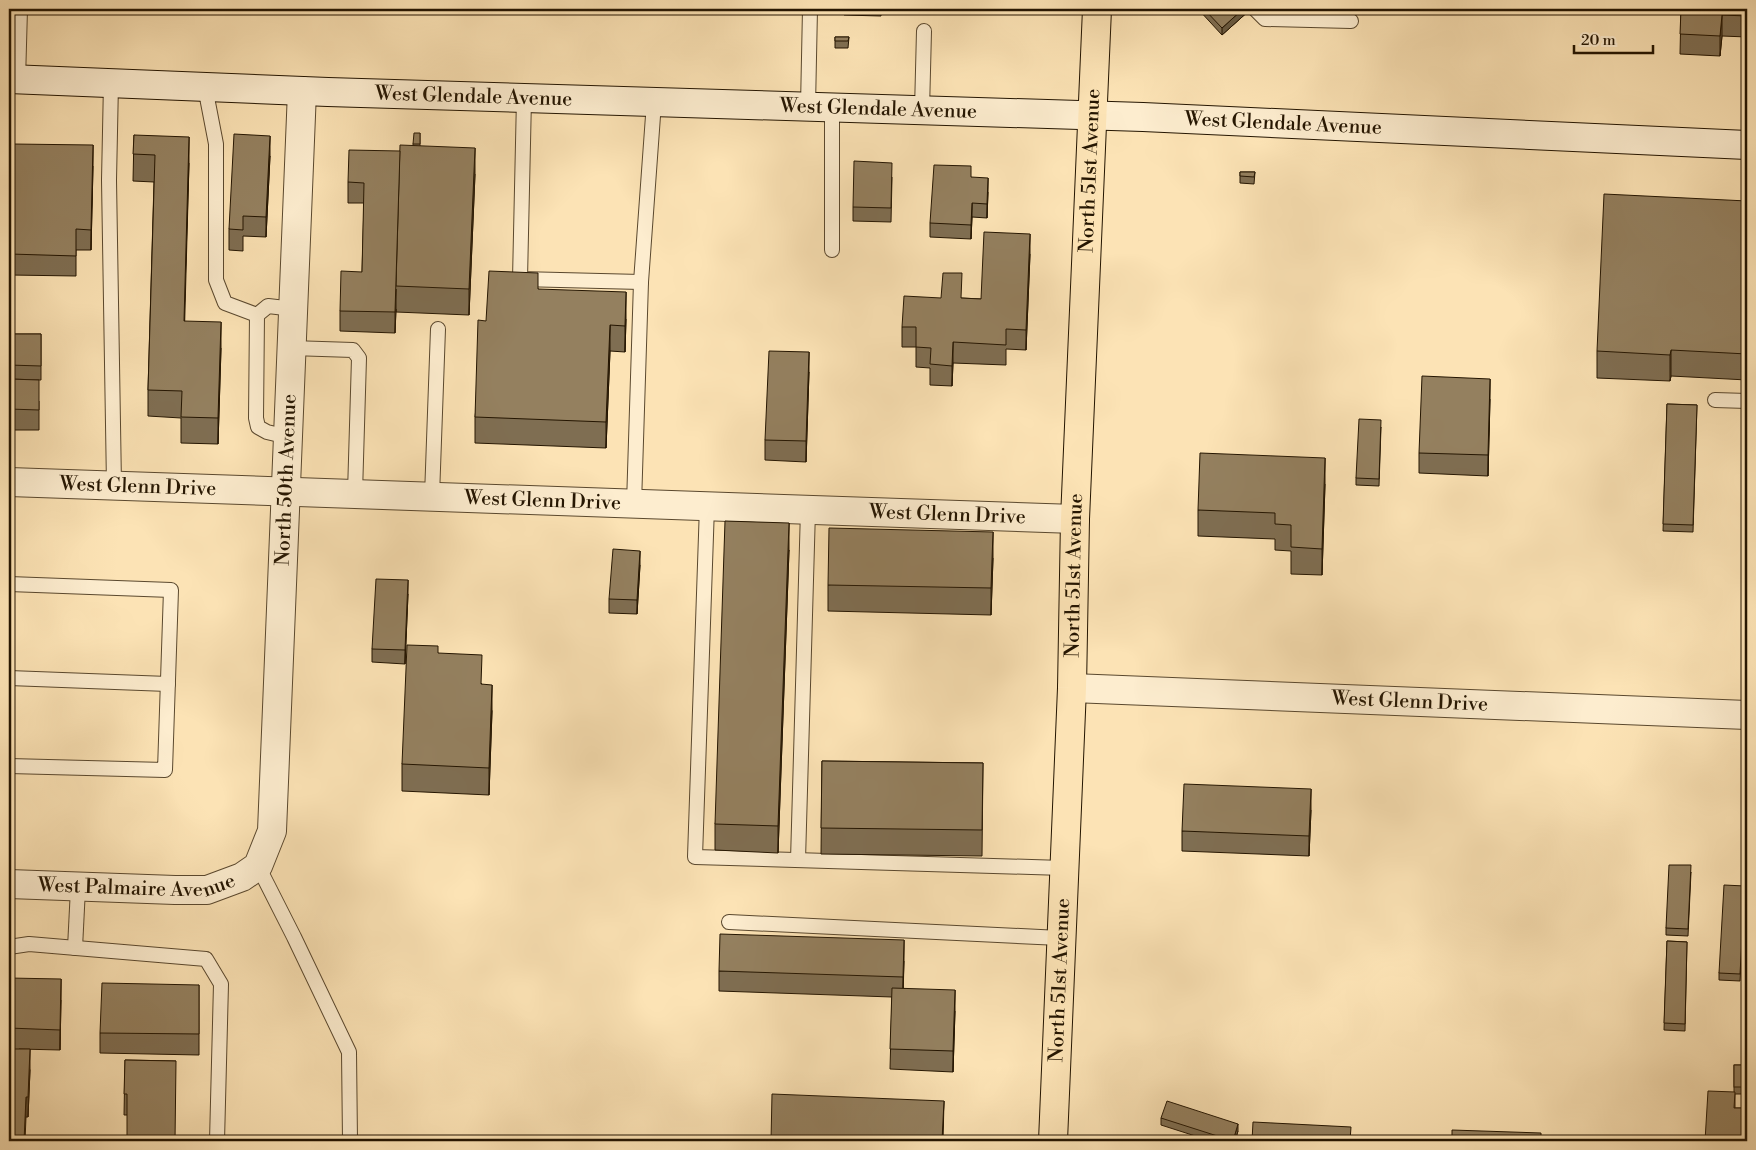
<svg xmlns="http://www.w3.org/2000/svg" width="1756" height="1150" font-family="'Libre Bodoni',serif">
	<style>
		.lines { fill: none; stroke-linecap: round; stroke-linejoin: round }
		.lane-casing { stroke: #5a482e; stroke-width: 16 }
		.street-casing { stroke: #5a482e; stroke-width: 30 }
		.secondary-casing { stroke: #241501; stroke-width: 30 }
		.primary-casing { stroke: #241501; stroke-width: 30 }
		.lane { stroke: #fdedcf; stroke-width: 14 }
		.street { stroke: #fdedcf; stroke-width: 28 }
		.secondary { stroke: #fdedcf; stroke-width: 28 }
		.primary { stroke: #fce3b5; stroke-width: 28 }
		.wall { fill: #7f6e52; stroke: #241501; fill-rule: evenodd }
		.shaded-wall { fill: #685a42; stroke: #241501 }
		.building { fill: #94805f; stroke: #241501 }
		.labels { text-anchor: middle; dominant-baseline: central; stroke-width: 4; stroke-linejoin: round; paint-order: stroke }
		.street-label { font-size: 20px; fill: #241501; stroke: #fdedcf }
	</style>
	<rect width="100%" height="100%" fill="#fce3b5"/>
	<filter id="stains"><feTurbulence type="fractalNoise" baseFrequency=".004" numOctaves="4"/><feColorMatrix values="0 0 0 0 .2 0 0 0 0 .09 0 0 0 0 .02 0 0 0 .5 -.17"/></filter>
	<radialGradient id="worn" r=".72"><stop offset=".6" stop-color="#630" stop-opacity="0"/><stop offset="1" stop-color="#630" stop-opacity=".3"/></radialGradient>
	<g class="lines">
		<g class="lane-casing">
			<g id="lane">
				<path d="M 1255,9 L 1265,19 L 1351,21"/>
				<path d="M 18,80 L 20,9"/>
				<path d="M 111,83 L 109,180 L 114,485"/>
				<path d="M 205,87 L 216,144 L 216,280 L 225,303 L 257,315"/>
				<path d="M 524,98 L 520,279 L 641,282"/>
				<path d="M 808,106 L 810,9"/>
				<path d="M 922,110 L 924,31"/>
				<path d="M 832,250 L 832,107"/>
				<path d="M 291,348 L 353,350 L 359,358 L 355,493"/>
				<path d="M 1715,400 L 1747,401"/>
				<path d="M 288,437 L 267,432 L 258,427 L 256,418 L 257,315 L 268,306 L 294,309"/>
				<path d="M 432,496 L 438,329"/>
				<path d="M 634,504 L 641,282 L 654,102"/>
				<path d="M 707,506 L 695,857 L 1063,868"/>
				<path d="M 9,584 L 171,590 L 165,770 L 9,766"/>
				<path d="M 9,678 L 168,684"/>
				<path d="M 798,860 L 808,510"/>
				<path d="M 258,866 L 294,937 L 349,1052 L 350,1141"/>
				<path d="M 729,922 L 1060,938"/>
				<path d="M 9,947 L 29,944 L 206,959 L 221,984 L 217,1141"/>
				<path d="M 75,948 L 78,888"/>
			</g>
		</g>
		<g class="street-casing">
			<g id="street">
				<path id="s1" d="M 9,482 L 1075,519"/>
				<path id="s2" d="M 1072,688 L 1747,715"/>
				<path id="s3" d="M 9,884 L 175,890 L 207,890 L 242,877 L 258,866 L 272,831 L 302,91"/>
			</g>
		</g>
		<g class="secondary-casing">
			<g id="secondary">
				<path id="s4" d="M 9,79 L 328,92 L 1143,117 L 1747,145"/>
			</g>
		</g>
		<g class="primary-casing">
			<g id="primary">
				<path id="s5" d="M 1053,1141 L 1072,688 L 1075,519 L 1097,9"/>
			</g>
		</g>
		<use href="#lane" class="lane"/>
		<use href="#street" class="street"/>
		<use href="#secondary" class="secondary"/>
		<use href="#primary" class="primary"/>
	</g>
	<g class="wall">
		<path d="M 844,9 L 881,9 L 881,16 L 844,15 Z"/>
		<path d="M 1198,9 L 1251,9 L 1222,35 Z"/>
		<path d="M 1681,9 L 1747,9 L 1747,37 L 1722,36 L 1720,56 L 1680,54 Z"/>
		<path d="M 835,37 L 849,37 L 848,48 L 835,48 Z"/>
		<path d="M 420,133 L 420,146 L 475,174 L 469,315 L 396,312 L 396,309 L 395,333 L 340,331 L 340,311 L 362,272 L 364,203 L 348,203 L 348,182 L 400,151 L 413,146 L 413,144 Z"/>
		<path d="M 134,135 L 189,163 L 184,321 L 221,348 L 218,444 L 181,443 L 181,418 L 148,416 L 148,390 L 154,182 L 133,181 Z"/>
		<path d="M 270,156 L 266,237 L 243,236 L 243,251 L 229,250 L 229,229 Z"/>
		<path d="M 93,166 L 91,250 L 76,250 L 76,276 L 10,275 L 10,254 Z"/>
		<path d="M 1240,172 L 1255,172 L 1254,184 L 1240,183 Z"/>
		<path d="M 892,177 L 891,222 L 853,221 L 853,207 Z"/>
		<path d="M 971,177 L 988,192 L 987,218 L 972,217 L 971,239 L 930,237 L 930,223 Z"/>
		<path d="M 1747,201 L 1747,380 L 1671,376 L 1670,381 L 1597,378 L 1597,351 Z"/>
		<path d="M 1030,254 L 1026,350 L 1006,349 L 1006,365 L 953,363 L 952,386 L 930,385 L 930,368 L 916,367 L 916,347 L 902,347 L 902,327 L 961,298 L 981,299 Z"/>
		<path d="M 538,289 L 626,319 L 625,352 L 610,351 L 606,448 L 475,443 L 475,417 L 486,321 Z"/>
		<path d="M 9,334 L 41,334 L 41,380 L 9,379 Z"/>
		<path d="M 809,372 L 806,462 L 765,460 L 765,440 Z"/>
		<path d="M 9,379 L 39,401 L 39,430 L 9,430 Z"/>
		<path d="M 1490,399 L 1488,476 L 1419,473 L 1419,453 Z"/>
		<path d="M 1667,404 L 1697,405 L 1693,532 L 1663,531 Z"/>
		<path d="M 1381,427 L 1379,486 L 1356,485 L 1356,478 Z"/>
		<path d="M 1325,484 L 1322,575 L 1291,574 L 1291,551 L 1275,550 L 1275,539 L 1198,536 L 1198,510 Z"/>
		<path d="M 789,550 L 778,853 L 715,850 L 715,824 Z"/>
		<path d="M 993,558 L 991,615 L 828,611 L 828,585 Z"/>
		<path d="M 640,565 L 637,614 L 609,613 L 609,599 Z"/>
		<path d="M 408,594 L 405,664 L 372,662 L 372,649 Z"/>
		<path d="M 438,653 L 482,684 L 492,711 L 489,795 L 402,791 L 402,764 Z"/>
		<path d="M 822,761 L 983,763 L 982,856 L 821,854 Z"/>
		<path d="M 1311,810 L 1309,856 L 1182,851 L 1182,831 Z"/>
		<path d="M 1691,872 L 1688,936 L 1666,935 L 1666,928 Z"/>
		<path d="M 1745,893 L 1740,981 L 1719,980 L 1719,973 Z"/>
		<path d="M 1667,941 L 1687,942 L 1685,1031 L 1664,1030 Z"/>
		<path d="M 904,961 L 903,988 L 955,1011 L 953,1072 L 890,1069 L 892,997 L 719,991 L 719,971 Z"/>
		<path d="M 9,978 L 61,1000 L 60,1050 L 19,1049 L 30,1070 L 28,1117 L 26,1117 L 9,1141 Z"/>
		<path d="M 199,985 L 199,1055 L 100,1053 L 100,1033 Z"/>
		<path d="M 125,1060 L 176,1061 L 127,1115 L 124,1115 Z"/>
		<path d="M 1734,1065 L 1747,1065 L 1747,1141 L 1705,1141 L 1734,1092 ZM 1735,1094 L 1747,1094 L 1746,1108 L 1735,1108 Z"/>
		<path d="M 1161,1118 L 1238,1131 L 1235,1141 L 1211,1141 L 1161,1125 Z"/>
	</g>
	<g class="shaded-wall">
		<path d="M 1243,9 L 1251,9 L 1222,35 L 1222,28 Z"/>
		<path d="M 1722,15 L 1722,36 L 1720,56 L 1720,36 Z"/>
		<path d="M 270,136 L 270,156 L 266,237 L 266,217 Z"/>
		<path d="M 189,137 L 189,163 L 184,347 L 184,321 Z"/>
		<path d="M 93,145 L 93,166 L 91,250 L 91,230 Z"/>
		<path d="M 475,148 L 475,174 L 469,315 L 469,289 Z"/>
		<path d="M 988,178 L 988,192 L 987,218 L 987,204 Z"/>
		<path d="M 972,203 L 972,217 L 971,239 L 971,225 Z"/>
		<path d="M 1030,234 L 1030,254 L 1026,350 L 1026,330 Z"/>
		<path d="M 396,289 L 396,309 L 395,333 L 395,312 Z"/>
		<path d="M 626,292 L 626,319 L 625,352 L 625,326 Z"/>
		<path d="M 221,322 L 221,348 L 218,444 L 218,418 Z"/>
		<path d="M 610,325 L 610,351 L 606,448 L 606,422 Z"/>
		<path d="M 953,342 L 953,363 L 952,386 L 952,366 Z"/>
		<path d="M 1671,350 L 1671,376 L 1670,381 L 1670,355 Z"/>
		<path d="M 809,352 L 809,372 L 806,462 L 806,441 Z"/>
		<path d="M 1490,379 L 1490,399 L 1488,476 L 1488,455 Z"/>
		<path d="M 1325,458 L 1325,484 L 1322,575 L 1322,549 Z"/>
		<path d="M 789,523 L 789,550 L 778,853 L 778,826 Z"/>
		<path d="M 993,532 L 993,558 L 991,615 L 991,588 Z"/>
		<path d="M 640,551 L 640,565 L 637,614 L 637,600 Z"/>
		<path d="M 408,580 L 408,594 L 405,664 L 405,650 Z"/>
		<path d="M 492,685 L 492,711 L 489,795 L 489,768 Z"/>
		<path d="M 1311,789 L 1311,810 L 1309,856 L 1309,836 Z"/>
		<path d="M 904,940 L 904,961 L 903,997 L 903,977 Z"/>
		<path d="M 61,979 L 61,1000 L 60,1050 L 60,1030 Z"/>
		<path d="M 955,990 L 955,1011 L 953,1072 L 953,1051 Z"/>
		<path d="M 30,1049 L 30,1070 L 28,1117 L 28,1097 Z"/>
		<path d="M 26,1097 L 26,1117 L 25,1141 L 24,1141 Z"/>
		<path d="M 944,1101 L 943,1141 L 942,1141 Z"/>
		<path d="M 1238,1124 L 1238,1131 L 1235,1141 L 1233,1141 Z"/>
	</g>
	<g class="building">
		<path d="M 1204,9 L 1243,9 L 1222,28 Z"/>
		<path d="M 1681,9 L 1747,9 L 1747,16 L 1722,15 L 1720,36 L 1680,34 Z"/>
		<path d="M 835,37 L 849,37 L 848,41 L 835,41 Z"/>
		<path d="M 414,133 L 420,133 L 420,144 L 413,144 Z"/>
		<path d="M 234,134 L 270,136 L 266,217 L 243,216 L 243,230 L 229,229 Z"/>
		<path d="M 134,135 L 189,137 L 184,321 L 221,322 L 218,418 L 181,417 L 182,391 L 148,390 L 155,155 L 133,154 Z"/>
		<path d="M 13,144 L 93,145 L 91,230 L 76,229 L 76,256 L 10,254 Z"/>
		<path d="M 400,145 L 475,148 L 469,289 L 396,286 Z"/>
		<path d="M 349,150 L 400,151 L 395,312 L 340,311 L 341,271 L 362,272 L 364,183 L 348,182 Z"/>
		<path d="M 854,161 L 892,163 L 891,208 L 853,207 Z"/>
		<path d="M 934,165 L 971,166 L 971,177 L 988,178 L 987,204 L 972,203 L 971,225 L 930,223 Z"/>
		<path d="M 1240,172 L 1255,172 L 1254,177 L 1240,176 Z"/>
		<path d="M 1604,194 L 1747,201 L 1747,354 L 1671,350 L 1670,355 L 1597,351 Z"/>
		<path d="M 984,232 L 1030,234 L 1026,330 L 1006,329 L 1006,345 L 953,342 L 952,366 L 930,364 L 931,348 L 916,347 L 916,327 L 902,327 L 904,296 L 941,298 L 943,273 L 962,273 L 961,298 L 981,299 Z"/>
		<path d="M 489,271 L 538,273 L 538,289 L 626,292 L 625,326 L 610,325 L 606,422 L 475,417 L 478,320 L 486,321 Z"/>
		<path d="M 9,334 L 41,334 L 41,366 L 9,365 Z"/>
		<path d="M 769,351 L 809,352 L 806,441 L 765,440 Z"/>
		<path d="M 1422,376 L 1490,379 L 1488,455 L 1419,453 Z"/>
		<path d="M 9,379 L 39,380 L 39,410 L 9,409 Z"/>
		<path d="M 1667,404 L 1697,405 L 1693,525 L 1663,524 Z"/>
		<path d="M 1359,419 L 1381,420 L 1379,479 L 1356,478 Z"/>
		<path d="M 1200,453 L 1325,458 L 1322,549 L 1291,547 L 1291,525 L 1275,524 L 1275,513 L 1198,510 Z"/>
		<path d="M 725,521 L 789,523 L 778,826 L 715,824 Z"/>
		<path d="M 829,528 L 993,532 L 991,588 L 828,585 Z"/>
		<path d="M 613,549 L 640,551 L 637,600 L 609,599 Z"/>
		<path d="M 376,579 L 408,580 L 405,650 L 372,649 Z"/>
		<path d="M 407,645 L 438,646 L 438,653 L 482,655 L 481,684 L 492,685 L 489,768 L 402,764 Z"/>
		<path d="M 822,761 L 983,763 L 982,830 L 821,828 Z"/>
		<path d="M 1184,784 L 1311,789 L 1309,836 L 1182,831 Z"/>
		<path d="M 1669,865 L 1691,865 L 1688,929 L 1666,928 Z"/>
		<path d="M 1724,885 L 1745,886 L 1740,974 L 1719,973 Z"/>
		<path d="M 720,934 L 904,940 L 903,977 L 719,971 Z"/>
		<path d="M 1667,941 L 1687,942 L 1685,1024 L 1664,1023 Z"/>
		<path d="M 9,978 L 61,979 L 60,1030 L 9,1028 Z"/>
		<path d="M 102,983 L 199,985 L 199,1034 L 100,1033 Z"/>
		<path d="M 892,988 L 955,990 L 953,1051 L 890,1049 Z"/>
		<path d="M 1747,1010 L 1747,1032 L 1746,1032 Z"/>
		<path d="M 9,1049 L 30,1049 L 28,1097 L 26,1097 L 24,1141 L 9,1141 Z"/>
		<path d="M 125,1060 L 176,1061 L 175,1141 L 127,1141 L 127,1094 L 124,1094 Z"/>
		<rect x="1734" y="1065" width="13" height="22"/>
		<path d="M 1708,1091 L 1735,1092 L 1734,1108 L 1746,1108 L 1747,1091 L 1747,1141 L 1705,1141 Z"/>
		<path d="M 772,1094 L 944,1101 L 942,1141 L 771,1141 Z"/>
		<path d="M 1167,1101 L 1238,1124 L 1233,1141 L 1161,1118 Z"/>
		<path d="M 1253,1122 L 1351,1127 L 1350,1141 L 1252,1141 Z"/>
		<path d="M 1452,1130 L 1541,1133 L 1541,1141 L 1452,1141 Z"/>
	</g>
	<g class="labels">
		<g class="street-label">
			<text stroke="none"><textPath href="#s4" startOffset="465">West Glendale Avenue</textPath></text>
			<text stroke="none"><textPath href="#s4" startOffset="870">West Glendale Avenue</textPath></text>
			<text stroke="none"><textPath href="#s4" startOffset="1275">West Glendale Avenue</textPath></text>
			<text stroke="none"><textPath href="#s5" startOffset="971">North 51st Avenue</textPath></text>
			<text stroke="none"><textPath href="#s3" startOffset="644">North 50th Avenue</textPath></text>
			<text stroke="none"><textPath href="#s1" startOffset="129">West Glenn Drive</textPath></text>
			<text stroke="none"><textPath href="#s1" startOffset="534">West Glenn Drive</textPath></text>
			<text stroke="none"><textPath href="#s1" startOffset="939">West Glenn Drive</textPath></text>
			<text stroke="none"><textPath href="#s5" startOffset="566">North 51st Avenue</textPath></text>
			<text stroke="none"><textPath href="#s2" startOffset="338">West Glenn Drive</textPath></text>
			<text stroke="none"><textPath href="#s3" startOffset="128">West Palmaire Avenue</textPath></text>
			<text stroke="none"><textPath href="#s5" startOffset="161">North 51st Avenue</textPath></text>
		</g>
	</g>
	<rect width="1756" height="1150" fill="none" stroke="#fce3b5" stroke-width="30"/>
	<rect x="10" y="10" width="1736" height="1130" fill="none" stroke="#241501" stroke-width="2.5"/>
	<rect x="15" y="15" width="1726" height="1120" fill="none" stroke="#241501"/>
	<path d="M1574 45v8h79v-8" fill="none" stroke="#241501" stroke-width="2.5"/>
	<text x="1581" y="45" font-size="15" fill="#241501" stroke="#fdedcf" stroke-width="4" paint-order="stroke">20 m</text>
	<rect width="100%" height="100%" filter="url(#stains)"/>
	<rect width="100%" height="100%" fill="url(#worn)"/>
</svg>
